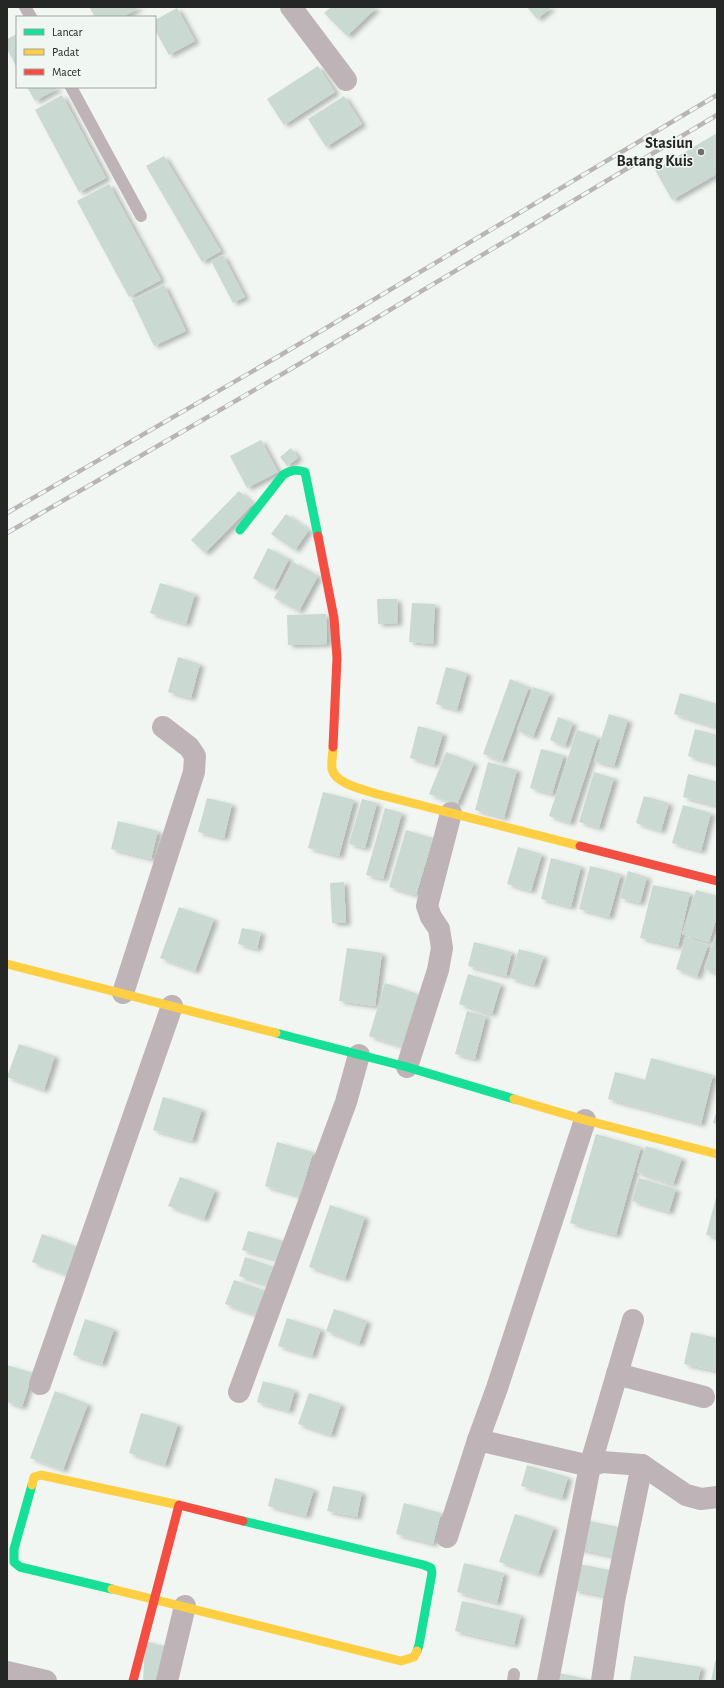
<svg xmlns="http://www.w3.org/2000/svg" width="724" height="1688" font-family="'Alegreya Sans',sans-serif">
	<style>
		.building { fill: #cad9d1; filter: url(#shadow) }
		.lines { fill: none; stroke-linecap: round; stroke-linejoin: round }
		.lane { stroke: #beb4b8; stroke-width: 12 }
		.street { stroke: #beb4b8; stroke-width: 22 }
		.fast { stroke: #16e098; stroke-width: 9 }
		.slow { stroke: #ffcf43; stroke-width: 9 }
		.jam { stroke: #f24e42; stroke-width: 9 }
		.rail-casing { stroke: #b9b5b7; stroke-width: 4.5 }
		.rail { stroke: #f0f7f3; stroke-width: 3; stroke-dasharray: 9; stroke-linecap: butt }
		.poi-dot { fill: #6c6f6d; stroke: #f0f7f3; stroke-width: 1.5 }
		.labels { text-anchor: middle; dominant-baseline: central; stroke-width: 3; stroke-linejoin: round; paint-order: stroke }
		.poi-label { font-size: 16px; font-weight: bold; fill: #242725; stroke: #f0f7f3; text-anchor: end }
	</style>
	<defs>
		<filter id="shadow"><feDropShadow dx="4.5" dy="2.5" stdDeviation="2" flood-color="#0004"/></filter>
	</defs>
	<rect width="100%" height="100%" fill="#f1f6f3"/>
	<g class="building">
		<path d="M 89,7 L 140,7 L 123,17 L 95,17 Z"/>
		<path d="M 331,7 L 374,7 L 375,9 L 347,36 L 324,13 Z"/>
		<path d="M 527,7 L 552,7 L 537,19 Z"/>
		<path d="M 177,8 L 195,41 L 169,55 L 155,30 L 155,20 Z"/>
		<path d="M 17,34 L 17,68 L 7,49 L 7,39 Z"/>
		<path d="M 318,66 L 335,92 L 284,125 L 267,99 Z"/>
		<path d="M 27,87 L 56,87 L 57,89 L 35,101 Z"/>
		<path d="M 62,95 L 106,178 L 79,192 L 35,110 Z"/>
		<path d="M 344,96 L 362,124 L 326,147 L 308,119 Z"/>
		<path d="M 717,133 L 717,174 L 672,200 L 655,170 Z"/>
		<path d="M 164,156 L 221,251 L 202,262 L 146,166 Z"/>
		<path d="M 109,184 L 161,280 L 129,297 L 77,201 Z"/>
		<path d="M 223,255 L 245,297 L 233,303 L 211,261 Z"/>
		<path d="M 164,285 L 186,331 L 154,346 L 132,300 Z"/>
		<path d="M 261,440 L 278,472 L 247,488 L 230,456 Z"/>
		<path d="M 291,448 L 298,458 L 287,466 L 280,457 Z"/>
		<path d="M 239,491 L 253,504 L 205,553 L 191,540 Z"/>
		<path d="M 286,514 L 309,530 L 295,550 L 271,534 Z"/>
		<path d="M 268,548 L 289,559 L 274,589 L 253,578 Z"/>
		<path d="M 293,562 L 318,576 L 299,611 L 274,598 Z"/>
		<path d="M 160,583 L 195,594 L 186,624 L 150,613 Z"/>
		<path d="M 377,599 L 397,599 L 398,623 L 378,624 Z"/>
		<path d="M 412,603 L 435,604 L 433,644 L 409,642 Z"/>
		<path d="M 326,614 L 327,644 L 288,645 L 287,615 Z"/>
		<path d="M 178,657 L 200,664 L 191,698 L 168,692 Z"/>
		<path d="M 446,667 L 467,673 L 457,710 L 436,704 Z"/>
		<path d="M 510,679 L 529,687 L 502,761 L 483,754 Z"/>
		<path d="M 533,687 L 550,693 L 533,737 L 517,730 Z"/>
		<path d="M 680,693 L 717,704 L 717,722 L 715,727 L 674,714 Z"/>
		<path d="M 609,714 L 628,720 L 614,766 L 594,761 Z"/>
		<path d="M 558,717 L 573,723 L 565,746 L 550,740 Z"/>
		<path d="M 418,726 L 443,733 L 434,765 L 410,758 Z"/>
		<path d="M 695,729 L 717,735 L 717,764 L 688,756 Z"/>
		<path d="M 577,730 L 598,737 L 570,823 L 549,816 Z"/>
		<path d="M 541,749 L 564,755 L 552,794 L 530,788 Z"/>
		<path d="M 446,752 L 474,763 L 457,805 L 429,794 Z"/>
		<path d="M 488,762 L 517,770 L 504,818 L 475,810 Z"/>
		<path d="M 594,772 L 614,778 L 599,828 L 579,822 Z"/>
		<path d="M 688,774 L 717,782 L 717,806 L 683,797 Z"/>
		<path d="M 323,792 L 354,800 L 339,856 L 308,848 Z"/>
		<path d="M 644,796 L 669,803 L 661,831 L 636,823 Z"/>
		<path d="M 207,798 L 232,804 L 224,838 L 198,832 Z"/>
		<path d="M 362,799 L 377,803 L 365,848 L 349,844 Z"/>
		<path d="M 683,805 L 711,813 L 701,851 L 672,843 Z"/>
		<path d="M 385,808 L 402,813 L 383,879 L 366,875 Z"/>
		<path d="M 118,821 L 158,831 L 151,859 L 111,849 Z"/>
		<path d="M 406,830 L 433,838 L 416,895 L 389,887 Z"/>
		<path d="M 518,847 L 542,854 L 531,891 L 507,884 Z"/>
		<path d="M 551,858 L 581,866 L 571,907 L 541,899 Z"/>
		<path d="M 590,866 L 621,874 L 609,917 L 579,909 Z"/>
		<path d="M 628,871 L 647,877 L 640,903 L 620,898 Z"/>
		<path d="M 344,882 L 346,923 L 332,923 L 330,883 Z"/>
		<path d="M 653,885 L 690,893 L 678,947 L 640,938 Z"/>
		<path d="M 696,890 L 717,896 L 717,917 L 709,942 L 682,934 Z"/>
		<path d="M 179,907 L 214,919 L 195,971 L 160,958 Z"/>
		<path d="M 242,928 L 261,932 L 257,949 L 238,944 Z"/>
		<path d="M 717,932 L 717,973 L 704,969 Z"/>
		<path d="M 686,937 L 708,945 L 697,977 L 676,969 Z"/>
		<path d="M 474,942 L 512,952 L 506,976 L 468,966 Z"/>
		<path d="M 347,948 L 382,953 L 375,1006 L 339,1001 Z"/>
		<path d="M 519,949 L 544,956 L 534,985 L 510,978 Z"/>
		<path d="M 468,974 L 501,984 L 492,1014 L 459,1004 Z"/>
		<path d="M 385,983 L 421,995 L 404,1047 L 369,1036 Z"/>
		<path d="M 467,1011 L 486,1016 L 475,1059 L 455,1054 Z"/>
		<path d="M 19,1044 L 55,1056 L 44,1090 L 7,1077 Z"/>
		<path d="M 651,1058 L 713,1075 L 701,1124 L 608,1099 L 615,1072 L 645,1080 Z"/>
		<path d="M 163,1097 L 202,1109 L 192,1141 L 153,1130 Z"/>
		<path d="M 717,1110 L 717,1124 L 713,1123 Z"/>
		<path d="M 596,1134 L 641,1147 L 616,1235 L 570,1223 Z"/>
		<path d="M 277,1142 L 313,1152 L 300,1196 L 265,1186 Z"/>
		<path d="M 646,1146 L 682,1158 L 673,1184 L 637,1172 Z"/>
		<path d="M 180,1177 L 215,1190 L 204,1219 L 168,1206 Z"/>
		<path d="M 639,1178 L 676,1189 L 669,1212 L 632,1201 Z"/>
		<path d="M 717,1194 L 717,1237 L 706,1235 Z"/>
		<path d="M 330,1205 L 365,1217 L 345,1279 L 309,1267 Z"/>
		<path d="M 248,1231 L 284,1241 L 278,1260 L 242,1250 Z"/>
		<path d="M 42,1234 L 78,1247 L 68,1275 L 32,1262 Z"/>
		<path d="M 245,1257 L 277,1268 L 271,1286 L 239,1276 Z"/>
		<path d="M 234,1280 L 270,1292 L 261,1317 L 225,1304 Z"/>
		<path d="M 334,1309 L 367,1321 L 359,1344 L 326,1331 Z"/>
		<path d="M 287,1318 L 321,1329 L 312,1356 L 278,1346 Z"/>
		<path d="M 85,1319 L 114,1329 L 102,1364 L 73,1355 Z"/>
		<path d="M 691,1332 L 717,1338 L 717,1371 L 684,1364 Z"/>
		<path d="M 7,1365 L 33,1373 L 22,1407 L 7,1402 Z"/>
		<path d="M 263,1381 L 295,1390 L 289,1411 L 257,1402 Z"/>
		<path d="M 55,1391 L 88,1404 L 63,1470 L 30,1458 Z"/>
		<path d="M 309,1393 L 341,1404 L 331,1435 L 298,1424 Z"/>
		<path d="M 141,1413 L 178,1424 L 165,1465 L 129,1453 Z"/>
		<path d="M 527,1465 L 568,1477 L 562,1498 L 521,1486 Z"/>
		<path d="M 275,1478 L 314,1489 L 306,1516 L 268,1506 Z"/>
		<path d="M 333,1486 L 362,1492 L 357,1517 L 327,1511 Z"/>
		<path d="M 404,1503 L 441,1513 L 433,1544 L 396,1534 Z"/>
		<path d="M 515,1514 L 554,1527 L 538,1574 L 499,1562 Z"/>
		<path d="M 581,1519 L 627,1529 L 621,1558 L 574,1548 Z"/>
		<path d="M 464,1563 L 504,1573 L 497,1603 L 457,1592 Z"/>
		<path d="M 579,1564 L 615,1571 L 610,1597 L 574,1590 Z"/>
		<path d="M 462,1601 L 521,1615 L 514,1645 L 455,1631 Z"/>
		<path d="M 145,1641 L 172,1648 L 163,1681 L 143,1681 Z"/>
		<path d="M 634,1656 L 701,1667 L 698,1681 L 630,1681 Z"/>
		<path d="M 715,1661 L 717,1661 L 717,1681 L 711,1681 Z"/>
		<path d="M 559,1673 L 592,1680 L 592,1681 L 558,1681 Z"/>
	</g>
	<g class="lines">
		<g class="lane">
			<path d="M 25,7 L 31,17"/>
			<path d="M 71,87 L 141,216"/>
			<path d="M 513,1681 L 514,1674"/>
		</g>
		<g class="street">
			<path d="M 291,7 L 346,80"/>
			<path d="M 123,993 L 194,772 L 195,756 L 189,747 L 163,727"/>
			<path d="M 407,1067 L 438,970 L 442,948 L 439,929 L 431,917 L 427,906 L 451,813"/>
			<path d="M 617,1374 L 704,1397"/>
			<path d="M 40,1384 L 172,1006"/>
			<path d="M 239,1392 L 346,1102 L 359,1055"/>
			<path d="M 478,1440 L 590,1466 L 602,1462 L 642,1465 L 686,1495 L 701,1499 L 717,1497"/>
			<path d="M 447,1537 L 478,1440 L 497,1388 L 585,1120"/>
			<path d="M 7,1672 L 46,1681"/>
			<path d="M 167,1681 L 185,1606"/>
			<path d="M 548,1681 L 590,1466 L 633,1320"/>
			<path d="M 602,1681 L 614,1601 L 642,1465"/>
		</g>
		<g class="fast">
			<path d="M 240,530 L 283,475 C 290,470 296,469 305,472 L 318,536"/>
			<path d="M 276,1033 L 407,1067 L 514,1099"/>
			<path d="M 32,1485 L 14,1549 L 14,1562 L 20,1567 L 112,1589"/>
			<path d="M 243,1521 L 424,1565 L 431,1568 L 432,1573 L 419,1645 L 417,1651"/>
		</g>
		<g class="slow">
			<path d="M 333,747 C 333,754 331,762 332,769 C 335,784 365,790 377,794 L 580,846"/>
			<path d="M 7,964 L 276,1033"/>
			<path d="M 514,1099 L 585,1120 L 717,1154"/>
			<path d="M 32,1485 L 34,1477 L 41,1475 L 179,1505"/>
			<path d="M 112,1589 L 401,1661 L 414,1657 L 417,1651"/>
		</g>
		<g class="jam">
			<path d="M 318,536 L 334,618 L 337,658 L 333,747"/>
			<path d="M 580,846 L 717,881"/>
			<path d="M 133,1681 L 179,1505 L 243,1521"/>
		</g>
		<g class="rail-casing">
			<g id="rail">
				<path d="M 7,513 L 279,356 L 717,95"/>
				<path d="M 7,533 L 289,370 L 717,115"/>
			</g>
		</g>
		<use href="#rail" class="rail"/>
	</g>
	<circle class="poi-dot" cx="701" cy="152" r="4"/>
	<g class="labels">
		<g class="poi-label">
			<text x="693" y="143">Stasiun<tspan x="693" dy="18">Batang Kuis</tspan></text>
		</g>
	</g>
	<rect width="724" height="1688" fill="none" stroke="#242725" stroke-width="16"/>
	<rect x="16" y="16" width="140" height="72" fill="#f0f7f3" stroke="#9ea4a1"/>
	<rect x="24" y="29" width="20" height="6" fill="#16e098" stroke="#9ea4a1"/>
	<text x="52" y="36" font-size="12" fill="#242725">Lancar</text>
	<rect x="24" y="49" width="20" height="6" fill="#ffcf43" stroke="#9ea4a1"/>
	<text x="52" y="56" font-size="12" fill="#242725">Padat</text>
	<rect x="24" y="69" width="20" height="6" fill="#f24e42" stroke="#9ea4a1"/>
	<text x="52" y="76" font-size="12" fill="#242725">Macet</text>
</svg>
